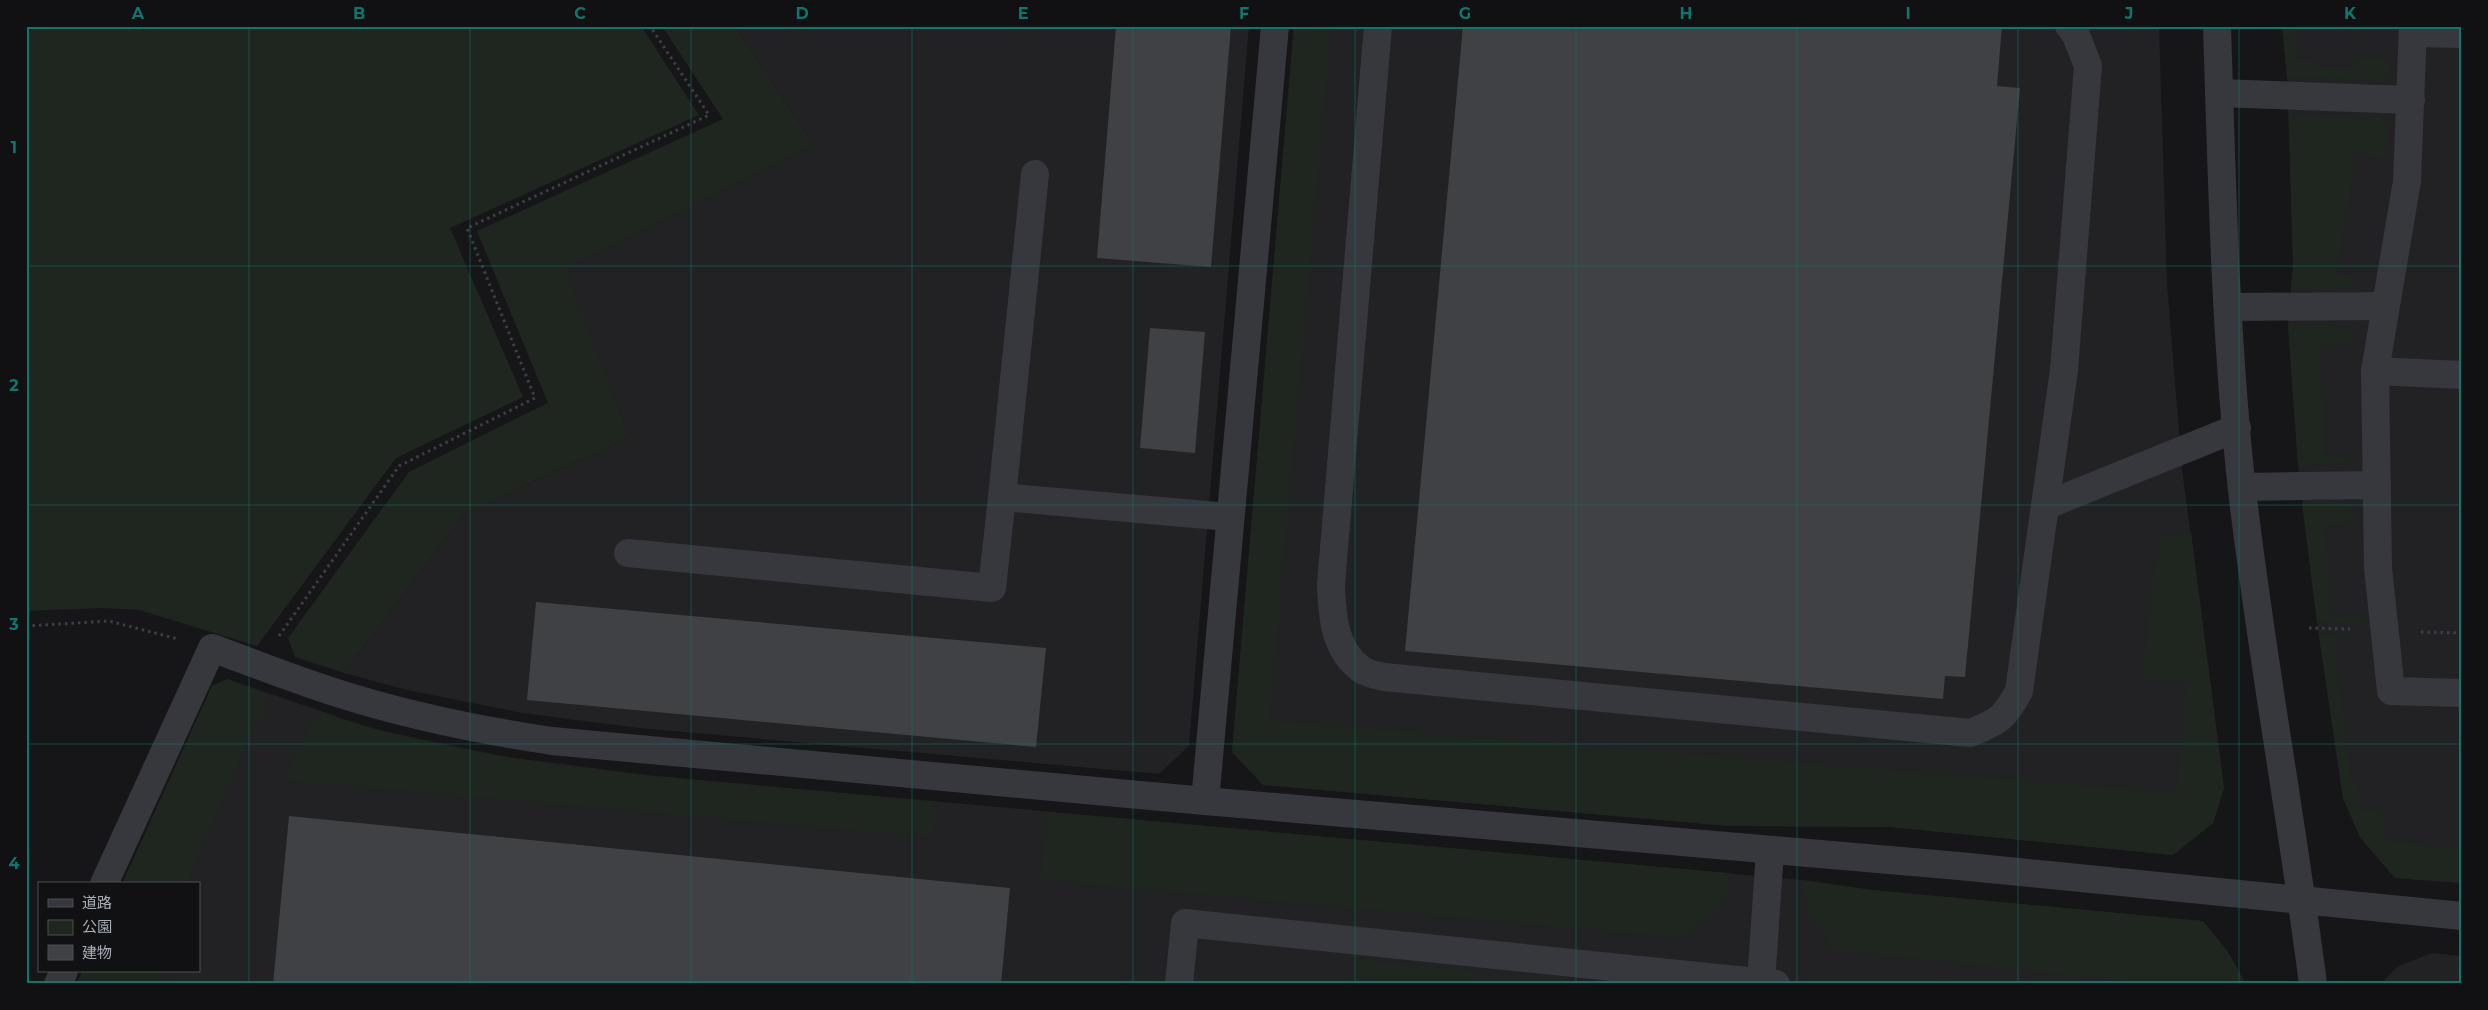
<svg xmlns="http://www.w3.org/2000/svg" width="2488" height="1010" font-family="Montserrat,'Noto Sans JP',sans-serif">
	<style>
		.built { fill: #222225 }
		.green { fill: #1e261f }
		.building { fill: #404145 }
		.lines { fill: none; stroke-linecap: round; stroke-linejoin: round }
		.path { stroke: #3d3f44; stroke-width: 3; stroke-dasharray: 2.5 4; stroke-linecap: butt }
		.minor { stroke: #37383d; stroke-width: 28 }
		.grid { fill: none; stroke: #0f766e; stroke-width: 1; stroke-opacity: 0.55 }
		.neatline { fill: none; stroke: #0f766e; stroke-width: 2 }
		.grid-label { font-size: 16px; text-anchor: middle; font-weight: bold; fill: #0f766e }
	</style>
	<rect width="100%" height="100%" fill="#161618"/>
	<g class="built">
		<path d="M 735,26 L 1249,26 L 1189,746 L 1159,774 L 639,728 L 522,713 L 407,690 L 344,673 L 465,513 L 630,437 L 563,268 L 813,144 Z"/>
		<path d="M 1294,26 L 2159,26 L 2167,283 L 2182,469 L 2224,788 L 2213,823 L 2173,855 L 1890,827 L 1730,826 L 1263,785 L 1232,752 Z"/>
		<path d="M 2282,26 L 2462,26 L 2462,883 L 2395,878 L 2360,837 L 2343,798 L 2317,622 L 2298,465 L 2288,325 L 2293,266 L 2287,77 Z"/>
		<path d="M 227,679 L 376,730 L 507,757 L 647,775 L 1802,880 L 1872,890 L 2203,921 L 2228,952 L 2246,984 L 77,984 L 82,971 L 199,971 L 199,884 L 122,884 L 212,686 Z"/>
		<path d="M 2431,953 L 2462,956 L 2462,984 L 2381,984 L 2397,967 Z"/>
	</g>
	<g class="green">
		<path d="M 26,26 L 641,26 L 699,115 L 450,228 L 523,397 L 396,458 L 257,646 L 139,610 L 102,608 L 26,611 Z"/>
		<path d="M 662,26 L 735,26 L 813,144 L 564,268 L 630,437 L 465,513 L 344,673 L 295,657 L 288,638 L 409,472 L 548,403 L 477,231 L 723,119 Z"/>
		<path d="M 1294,26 L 1331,26 L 1269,721 L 2177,793 L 2187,683 L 2143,679 L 2151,594 L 2161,536 L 2191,532 L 2224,788 L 2213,823 L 2173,855 L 1890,827 L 1730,826 L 1263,785 L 1232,752 Z"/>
		<path d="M 2282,26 L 2296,26 L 2295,61 L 2319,61 L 2319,68 L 2356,69 L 2357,58 L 2390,59 L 2389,76 L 2384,80 L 2287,77 Z"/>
		<path d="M 2289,114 L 2380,117 L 2389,125 L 2386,158 L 2356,154 L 2336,274 L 2353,277 L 2354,283 L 2347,287 L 2291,287 L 2293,266 Z"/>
		<path d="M 2337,324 L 2351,331 L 2354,340 L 2350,344 L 2321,345 L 2325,458 L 2351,458 L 2345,463 L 2298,465 L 2288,325 Z"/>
		<path d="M 2344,503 L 2354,513 L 2355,521 L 2324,526 L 2331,617 L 2364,615 L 2364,624 L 2317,622 L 2302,504 Z"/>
		<path d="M 2319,636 L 2366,637 L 2334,641 L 2351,780 L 2358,783 L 2361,810 L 2376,811 L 2383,816 L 2383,841 L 2462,849 L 2462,883 L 2395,878 L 2360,837 L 2343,798 Z"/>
		<path d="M 227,679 L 265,693 L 266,710 L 248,740 L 186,884 L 122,884 L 212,686 Z"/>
		<path d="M 317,712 C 516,775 729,783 936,802 L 933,837 L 284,780 Z"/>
		<path d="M 1047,812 L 1729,873 L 1727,899 L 1686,938 L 1041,880 Z"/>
		<path d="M 1802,880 L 1872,890 L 2203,921 L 2228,952 L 2246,984 L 2152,984 L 1835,950 L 1807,912 Z"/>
		<path d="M 1355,959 L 1474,971 L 1473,984 L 1353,984 Z"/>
		<path d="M 82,971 L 163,971 L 162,984 L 77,984 Z"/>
	</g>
	<g class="building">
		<path d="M 1116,26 L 1231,26 L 1211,267 L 1097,258 Z"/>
		<path d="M 1463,26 L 2002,26 L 1997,86 L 2020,88 L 1965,677 L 1945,676 L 1943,699 L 1405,651 Z"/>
		<path d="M 1150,328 L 1205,332 L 1195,453 L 1140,448 Z"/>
		<path d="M 536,602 L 1046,648 L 1036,747 L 527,700 Z"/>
		<path d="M 289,816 L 1010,888 L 1001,984 L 273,984 Z"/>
	</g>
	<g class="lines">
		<g class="path">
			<path d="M 26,626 L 109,621 L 178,639"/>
			<path d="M 2309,628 L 2350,629"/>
			<path d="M 2421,632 L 2462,633"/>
			<path d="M 279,636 L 399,466 L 535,398 L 467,228 L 709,115 L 650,26"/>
		</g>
		<g class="minor">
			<path d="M 1378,26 L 1331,584 C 1332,615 1334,650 1361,669 C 1367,674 1377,675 1384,677 L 1970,733 C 1998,722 2005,718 2019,691 L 2064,370 L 2088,66 L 2076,35 L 2069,26"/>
			<path d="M 2217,26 C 2222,181 2225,336 2242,490 C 2261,655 2292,819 2313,984"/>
			<path d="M 2413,26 L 2407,181 L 2375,371 L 2378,568 L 2391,691 L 2462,693"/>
			<path d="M 2413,33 L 2462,34"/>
			<path d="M 2219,93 L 2411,100"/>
			<path d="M 1035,174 L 1002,497 L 1229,517"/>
			<path d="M 2229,307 L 2385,306"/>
			<path d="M 2375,371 L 2462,375"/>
			<path d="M 2242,487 L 2377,485"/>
			<path d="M 2047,505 L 2237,428"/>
			<path d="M 628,553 L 992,588 L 1002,497"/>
			<path d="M 1205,801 L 1275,26"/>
			<path d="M 104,884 L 212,648 C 253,663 293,679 334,692 C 405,715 478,730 552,741 L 1205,801 L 1959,866 L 2462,916"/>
			<path d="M 1761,982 L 1770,851"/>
			<path d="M 58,984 L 64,971"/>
			<path d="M 1179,984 L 1185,923 L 1776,984"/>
		</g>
	</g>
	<path class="grid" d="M 249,26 L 249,984M 470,26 L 470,984M 691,26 L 691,984M 912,26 L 912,984M 1133,26 L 1133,984M 1355,26 L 1355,984M 1576,26 L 1576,984M 1797,26 L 1797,984M 2018,26 L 2018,984M 2239,26 L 2239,984M 26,266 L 2462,266M 26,505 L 2462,505M 26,744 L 2462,744"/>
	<rect width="2488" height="1010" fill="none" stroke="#111113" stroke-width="55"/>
	<rect x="38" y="882" width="162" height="90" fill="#111113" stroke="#4d4f55"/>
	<rect x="48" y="899" width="25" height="8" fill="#37383d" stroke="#4d4f55"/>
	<text x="82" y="908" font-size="15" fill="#a8adb8">道路</text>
	<rect x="48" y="920" width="25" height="15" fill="#1e261f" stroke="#4d4f55"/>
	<text x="82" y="932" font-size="15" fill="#a8adb8">公園</text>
	<rect x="48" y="945" width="25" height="15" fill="#404145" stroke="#4d4f55"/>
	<text x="82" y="958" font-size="15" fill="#a8adb8">建物</text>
	<rect x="28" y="28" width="2432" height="954" class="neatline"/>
	<g class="grid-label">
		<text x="138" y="19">A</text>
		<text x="359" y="19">B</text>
		<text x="580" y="19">C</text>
		<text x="802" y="19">D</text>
		<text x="1023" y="19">E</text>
		<text x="1244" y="19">F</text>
		<text x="1465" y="19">G</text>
		<text x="1686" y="19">H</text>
		<text x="1908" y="19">I</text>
		<text x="2129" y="19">J</text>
		<text x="2350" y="19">K</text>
		<text x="14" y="153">1</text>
		<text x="14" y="391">2</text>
		<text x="14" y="630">3</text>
		<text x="14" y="869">4</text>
	</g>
</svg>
